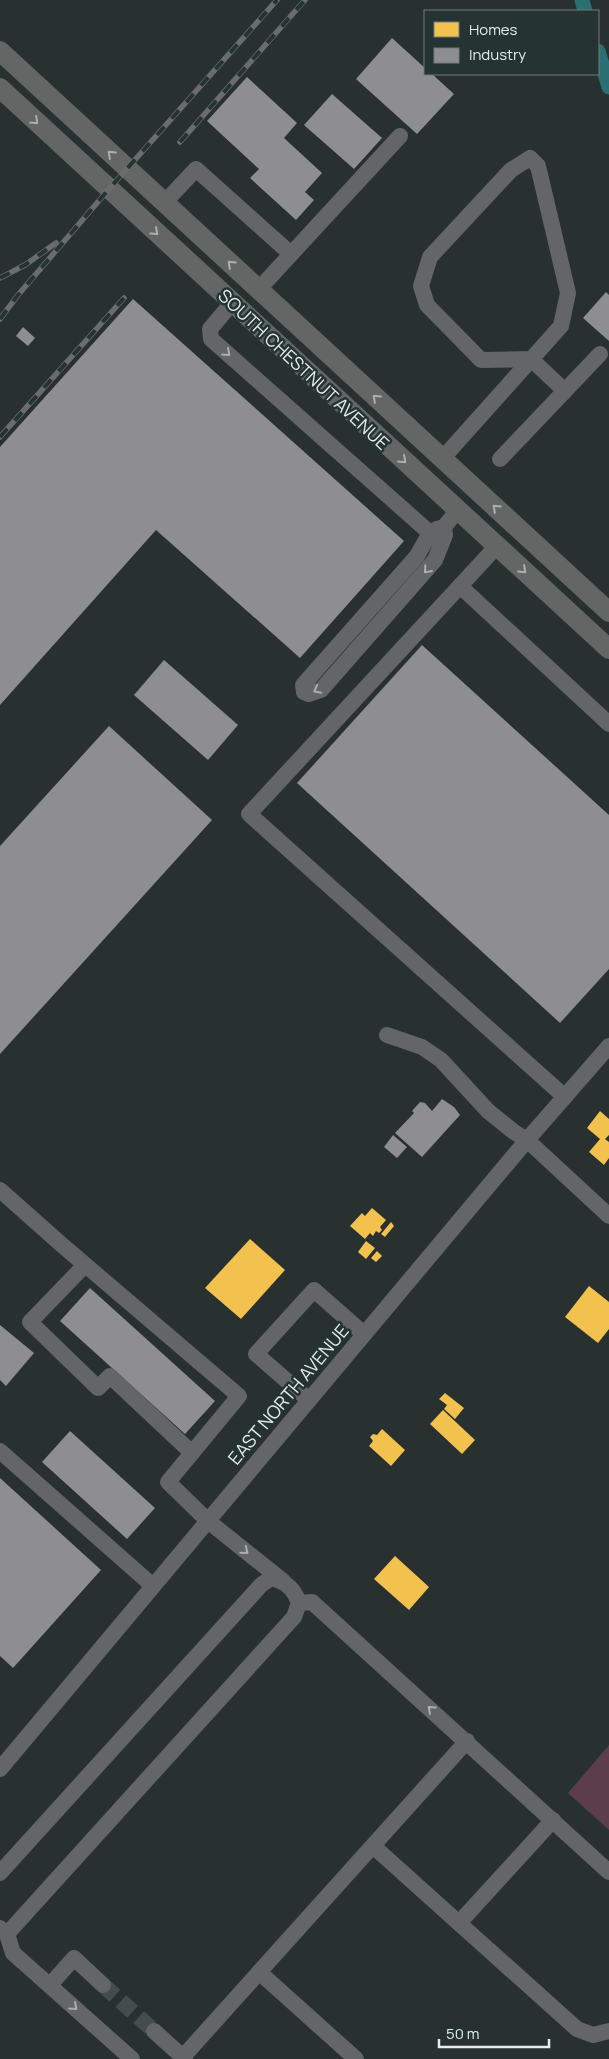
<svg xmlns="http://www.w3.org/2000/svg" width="609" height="2059" font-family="Manrope,sans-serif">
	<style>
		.green { fill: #5c3e4a }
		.homes { fill: #f2c14e }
		.industry { fill: #8d8d92 }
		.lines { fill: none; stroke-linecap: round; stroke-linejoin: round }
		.canal { stroke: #2a6f72; stroke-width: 15 }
		.minor-tunnel { stroke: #444c4c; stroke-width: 16; stroke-dasharray: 16 8; stroke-linecap: butt }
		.minor { stroke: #646566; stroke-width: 16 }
		.major { stroke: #646666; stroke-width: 20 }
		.rail-casing { stroke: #6a6c6d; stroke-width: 5.5 }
		.rail { stroke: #253333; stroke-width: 4; stroke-dasharray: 11; stroke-linecap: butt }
		.oneway { stroke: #aab0b0 }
		.oneway2 { stroke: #aaafb0 }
		.labels { text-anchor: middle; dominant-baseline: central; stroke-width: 5; stroke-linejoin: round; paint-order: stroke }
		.street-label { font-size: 18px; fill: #e4ecec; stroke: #253333 }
	</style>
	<rect width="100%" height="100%" fill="#283030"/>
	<path class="green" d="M 609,1745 L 609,1830 L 568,1793 Z"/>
	<g class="homes">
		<path d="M 600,1111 L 609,1119 L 609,1135 L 605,1139 L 609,1142 L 609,1158 L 604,1165 L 589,1152 L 600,1139 L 587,1128 Z"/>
		<path d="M 372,1208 L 386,1220 L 380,1227 L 382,1230 L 379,1233 L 376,1231 L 373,1236 L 370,1233 L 365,1239 L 350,1226 L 362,1213 L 365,1216 Z"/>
		<path d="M 391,1222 L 394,1226 L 385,1237 L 381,1234 Z"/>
		<path d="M 250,1239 L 285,1270 L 241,1319 L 205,1288 Z"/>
		<path d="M 366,1241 L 375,1248 L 366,1259 L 358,1252 Z"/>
		<path d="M 377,1251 L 382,1256 L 376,1262 L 371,1258 Z"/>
		<path d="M 589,1286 L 609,1302 L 609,1329 L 598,1343 L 565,1317 Z"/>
		<path d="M 445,1393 L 464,1408 L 455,1419 L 444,1409 L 447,1405 L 439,1399 Z"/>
		<path d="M 443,1410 L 475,1440 L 462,1454 L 430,1424 Z"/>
		<path d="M 382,1429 L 405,1450 L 391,1466 L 369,1446 L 373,1441 L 370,1437 L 373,1434 L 377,1435 Z"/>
		<path d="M 395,1556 L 429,1587 L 409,1610 L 374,1579 Z"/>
	</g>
	<g class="industry">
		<path d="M 392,38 L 425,68 L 425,74 L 432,74 L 454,94 L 417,134 L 356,79 Z"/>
		<path d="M 247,77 L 297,123 L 284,138 L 322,173 L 305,192 L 314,200 L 296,220 L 250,178 L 259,169 L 207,121 Z"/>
		<path d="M 332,94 L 382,138 L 354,169 L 304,125 Z"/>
		<path d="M 606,292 L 609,295 L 609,341 L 583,318 Z"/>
		<path d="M 133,299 L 404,541 L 300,658 L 156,530 L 0,705 L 0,447 Z"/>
		<path d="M 23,327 L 35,338 L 28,346 L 16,336 Z"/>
		<path d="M 422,645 L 609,815 L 609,969 L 560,1023 L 297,783 Z"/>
		<path d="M 164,660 L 238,725 L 208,760 L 134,695 Z"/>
		<path d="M 109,726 L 212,820 L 0,1054 L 0,846 Z"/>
		<path d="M 442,1099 L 454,1107 L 460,1115 L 422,1157 L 395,1133 L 414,1113 L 412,1111 L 420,1102 L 425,1103 L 432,1111 Z"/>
		<path d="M 393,1135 L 407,1147 L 397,1158 L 384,1147 Z"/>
		<path d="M 90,1288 L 215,1401 L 185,1434 L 60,1321 Z"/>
		<path d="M 0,1325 L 34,1353 L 6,1386 L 0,1380 Z"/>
		<path d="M 70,1431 L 155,1508 L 127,1539 L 42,1462 Z"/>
		<path d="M 0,1478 L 101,1570 L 13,1668 L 0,1656 Z"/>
	</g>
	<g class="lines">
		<g class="canal">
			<path d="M 582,0 L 585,11"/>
			<path d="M 598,51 L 609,87"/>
		</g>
		<path class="minor-tunnel" d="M 103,1985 L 154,2031"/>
		<g class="minor">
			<path d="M 164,203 L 196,169 L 291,254"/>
			<path d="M 258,290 L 400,136"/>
			<path d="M 232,303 L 210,329 L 211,339 L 430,533"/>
			<path d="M 442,459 L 561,326 L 568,293 L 538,166 L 530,158 L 511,170 L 430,257 L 421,286 L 427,305 L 481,360 L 531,359 L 565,391"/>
			<path d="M 500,459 L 600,354"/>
			<path d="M 444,527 L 445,535 L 435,560 L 321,690 L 309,694 L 304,692 L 303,685 L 417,556 L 430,533 L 437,529 L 444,527 L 458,510"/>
			<path d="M 497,546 L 249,814 L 565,1097"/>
			<path d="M 460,586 L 609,724"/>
			<path d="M 387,1035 L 422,1047 L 441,1060 L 488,1111 L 514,1132 L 527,1140 L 609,1216"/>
			<path d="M 0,1190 L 62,1245 L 239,1396 L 168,1482 L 208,1521 L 283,1581"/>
			<path d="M 85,1265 L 30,1322 L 98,1388 L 110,1376 L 192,1453"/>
			<path d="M 309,1400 L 256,1354 L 314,1290 L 364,1334"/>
			<path d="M 0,1451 L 153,1586"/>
			<path d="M 299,1603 L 312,1602 L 609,1872"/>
			<path d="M 0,1769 L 527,1140 L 609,1046"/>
			<path d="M 373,1846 L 577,2029 L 593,2035 L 609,2031"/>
			<path d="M 0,1873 L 261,1585 L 271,1578 C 287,1582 294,1589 299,1603 L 294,1617 L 7,1934 L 0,1928"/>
			<path d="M 459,1923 L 553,1820"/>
			<path d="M 7,1934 L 13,1953 L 132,2059"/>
			<path d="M 259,1972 L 356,2059"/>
			<path d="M 50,1985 L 74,1958 L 103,1985"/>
			<path d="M 154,2031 L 185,2059"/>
			<path d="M 181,2059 L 467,1741"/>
		</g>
		<g class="major">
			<path d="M 0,51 L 609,612"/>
			<path d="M 0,88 L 609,649"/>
		</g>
		<g class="rail-casing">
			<g id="rail">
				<path d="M 180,142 L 305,0"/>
				<path d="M 0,278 L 25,265 L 56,243"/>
				<path d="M 0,319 L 18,295 L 109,189 L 277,0"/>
				<path d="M 0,437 L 124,298"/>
			</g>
		</g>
		<use href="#rail" class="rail"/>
	</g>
	<defs><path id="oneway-chevron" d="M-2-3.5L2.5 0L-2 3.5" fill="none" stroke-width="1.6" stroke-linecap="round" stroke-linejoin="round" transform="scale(1.25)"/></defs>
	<g class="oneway">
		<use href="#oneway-chevron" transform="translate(35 121) rotate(43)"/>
		<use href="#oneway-chevron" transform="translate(111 154) rotate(-137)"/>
		<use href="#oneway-chevron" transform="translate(155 232) rotate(42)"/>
		<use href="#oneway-chevron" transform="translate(231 264) rotate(-137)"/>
		<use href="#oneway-chevron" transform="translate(376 398) rotate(-137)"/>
		<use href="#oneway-chevron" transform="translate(403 460) rotate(43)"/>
		<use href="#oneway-chevron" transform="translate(496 508) rotate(-137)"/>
		<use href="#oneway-chevron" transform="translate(523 570) rotate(43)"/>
	</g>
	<g class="oneway2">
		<use href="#oneway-chevron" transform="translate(227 353) rotate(42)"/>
		<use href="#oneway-chevron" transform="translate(427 570) rotate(131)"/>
		<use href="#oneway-chevron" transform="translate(317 690) rotate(152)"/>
		<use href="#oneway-chevron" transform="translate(245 1551) rotate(39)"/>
		<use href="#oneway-chevron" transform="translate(431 1709) rotate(-138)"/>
		<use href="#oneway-chevron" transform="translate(74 2007) rotate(42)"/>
	</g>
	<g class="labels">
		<g class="street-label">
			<text transform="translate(304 369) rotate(43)">SOUTH CHESTNUT AVENUE</text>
			<text transform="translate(288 1394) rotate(-50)">EAST NORTH AVENUE</text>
		</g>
	</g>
	<rect x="424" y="10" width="175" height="65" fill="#253333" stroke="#717d7d"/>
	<rect x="434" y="22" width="25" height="15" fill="#f2c14e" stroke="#717d7d"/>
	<text x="469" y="35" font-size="15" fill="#e4ecec">Homes</text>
	<rect x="434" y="48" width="25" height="15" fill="#8d8d92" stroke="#717d7d"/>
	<text x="469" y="60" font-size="15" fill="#e4ecec">Industry</text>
	<path d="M439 2039v8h110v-8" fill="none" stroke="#e4ecec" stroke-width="2.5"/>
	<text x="446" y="2039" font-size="15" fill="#e4ecec" stroke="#253333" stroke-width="4" paint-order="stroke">50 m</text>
</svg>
